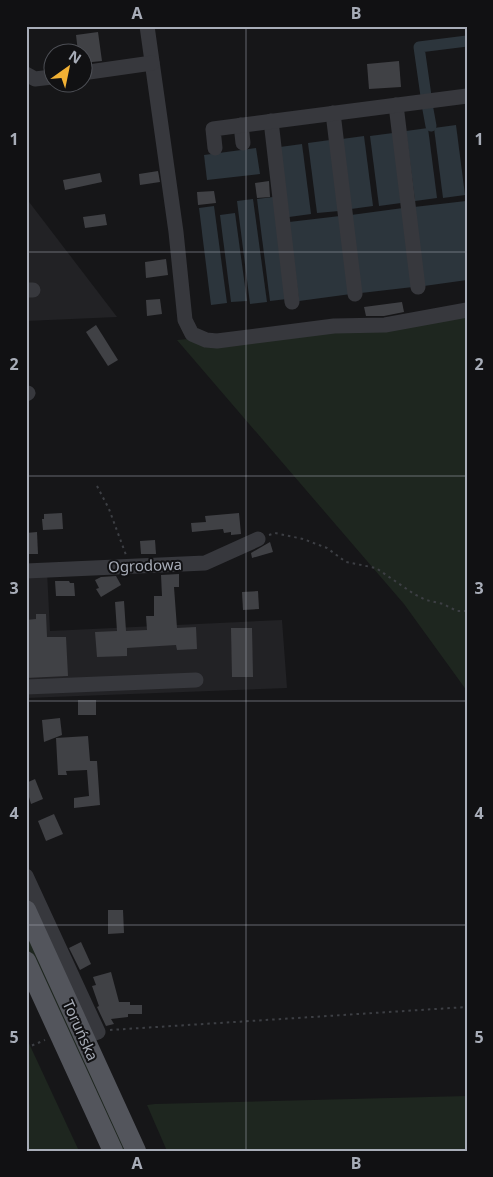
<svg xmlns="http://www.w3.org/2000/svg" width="493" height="1177" font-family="'Noto Sans',sans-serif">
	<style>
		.built { fill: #222225 }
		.green { fill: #1e261f }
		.water { fill: #2c353c }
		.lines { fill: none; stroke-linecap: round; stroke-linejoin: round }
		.canal { stroke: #2c353c; stroke-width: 11 }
		.building { fill: #404145 }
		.path { stroke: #3d3f44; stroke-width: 2; stroke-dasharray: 2.5 4; stroke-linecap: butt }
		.minor { stroke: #37383d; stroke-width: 15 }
		.major { stroke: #53555c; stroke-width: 20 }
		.grid { fill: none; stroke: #a8adb8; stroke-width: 1; stroke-opacity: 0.55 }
		.labels { text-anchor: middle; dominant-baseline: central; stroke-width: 4; stroke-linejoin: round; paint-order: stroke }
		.street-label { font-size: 15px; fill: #a8adb8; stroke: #111113 }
		.neatline { fill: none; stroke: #a8adb8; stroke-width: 2 }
		.grid-label { font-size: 16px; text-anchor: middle; font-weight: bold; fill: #a8adb8 }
	</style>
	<rect width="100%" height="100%" fill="#161618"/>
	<g class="built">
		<path d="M 26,198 L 117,317 L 26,321 Z"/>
		<path d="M 47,571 L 50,631 L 282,620 L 287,688 L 26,698 L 26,574 Z"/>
	</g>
	<g class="green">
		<path d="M 467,313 L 467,691 L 404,604 L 177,340 Z"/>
		<path d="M 26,928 L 128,1151 L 120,1151 L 26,946 Z"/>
		<path d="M 26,1037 L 79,1151 L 26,1151 Z"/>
		<path d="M 467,1096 L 467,1151 L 167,1151 L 147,1105 L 155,1104 Z"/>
	</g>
	<g class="water">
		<path d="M 456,125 L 465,195 L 443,198 L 434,128 Z"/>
		<path d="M 428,128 L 437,198 L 415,201 L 406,131 Z"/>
		<path d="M 393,133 L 401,203 L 379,206 L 370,136 Z"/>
		<path d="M 364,136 L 373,206 L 351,209 L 342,139 Z"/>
		<path d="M 330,140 L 339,211 L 317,213 L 308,143 Z"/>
		<path d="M 302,144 L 311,214 L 289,217 L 280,147 Z"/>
		<path d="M 256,148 L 260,174 L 207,180 L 204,155 Z"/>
		<path d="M 273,197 L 287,299 L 270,301 L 257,199 Z"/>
		<path d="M 253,199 L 267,302 L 250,304 L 237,201 Z"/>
		<path d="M 466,201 L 467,280 L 424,286 L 414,207 Z"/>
		<path d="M 214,206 L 227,303 L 211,305 L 199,208 Z"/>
		<path d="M 403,208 L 413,287 L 361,293 L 351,215 Z"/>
		<path d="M 235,213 L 247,301 L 231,302 L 220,215 Z"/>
		<path d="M 340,216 L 351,294 L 299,301 L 289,222 Z"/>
	</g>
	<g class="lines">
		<g class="canal">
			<path d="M 426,96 L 419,47 L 467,41"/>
			<path d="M 427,104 L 431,126"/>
		</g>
	</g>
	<g class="building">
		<path d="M 98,32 L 102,61 L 82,63 L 82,52 L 78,52 L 76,35 Z"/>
		<path d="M 399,61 L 401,87 L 369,89 L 367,64 Z"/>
		<path d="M 158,171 L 160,182 L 140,185 L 139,174 Z"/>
		<path d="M 100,173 L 102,182 L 65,190 L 63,180 Z"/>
		<path d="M 269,181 L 270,197 L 257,198 L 255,183 Z"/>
		<path d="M 214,191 L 216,203 L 198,205 L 197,192 Z"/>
		<path d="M 105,214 L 107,225 L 85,228 L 83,217 Z"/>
		<path d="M 166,259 L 168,275 L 146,278 L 145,262 Z"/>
		<path d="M 160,299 L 162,314 L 147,316 L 146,300 Z"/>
		<path d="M 402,302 L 404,312 L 384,316 L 366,316 L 364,307 Z"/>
		<path d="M 96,325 L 118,360 L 108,366 L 86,332 Z"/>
		<path d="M 62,513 L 63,529 L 43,530 L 42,519 L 44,519 L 44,514 Z"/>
		<path d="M 239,513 L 241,534 L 231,535 L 231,532 L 224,533 L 223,529 L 192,532 L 191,523 L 206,522 L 205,516 Z"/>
		<path d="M 37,532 L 38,554 L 26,554 L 26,533 Z"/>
		<path d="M 155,540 L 156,554 L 141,554 L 140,541 Z"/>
		<path d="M 270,542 L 273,552 L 252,558 L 251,553 Z"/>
		<path d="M 179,574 L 179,587 L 174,587 L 177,628 L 196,627 L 197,649 L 177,650 L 176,645 L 127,648 L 127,656 L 97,657 L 95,632 L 117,631 L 115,602 L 124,601 L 126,631 L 147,630 L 146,616 L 154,616 L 154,596 L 162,596 L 161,575 Z"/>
		<path d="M 116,576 L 121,585 L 101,597 L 96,589 L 99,588 L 95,580 L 101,577 Z"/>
		<path d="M 55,581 L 69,581 L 70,583 L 74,583 L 75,596 L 56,596 Z"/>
		<path d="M 258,591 L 259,609 L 243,610 L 242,592 Z"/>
		<path d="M 36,614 L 46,614 L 47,637 L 66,637 L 68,676 L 26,678 L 26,620 L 36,619 Z"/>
		<path d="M 231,628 L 252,628 L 253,677 L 232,677 Z"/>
		<rect x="78" y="700" width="18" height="15"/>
		<path d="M 60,718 L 62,735 L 44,742 L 42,720 Z"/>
		<path d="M 88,736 L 90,761 L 97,761 L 100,805 L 74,808 L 74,798 L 89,796 L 87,770 L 66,771 L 67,775 L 58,775 L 56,738 Z"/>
		<path d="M 35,779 L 43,799 L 31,804 L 29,797 L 26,798 L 26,783 Z"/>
		<path d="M 54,814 L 63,834 L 46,841 L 38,821 Z"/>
		<path d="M 108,910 L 123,910 L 124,933 L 108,934 Z"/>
		<path d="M 81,942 L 91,964 L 80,970 L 69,948 Z"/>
		<path d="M 111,972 L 119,1002 L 130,1002 L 130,1005 L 142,1005 L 142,1014 L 128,1014 L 128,1017 L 111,1019 L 114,1024 L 106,1026 L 97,1007 L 99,1006 L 92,986 L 96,985 L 93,977 Z"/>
	</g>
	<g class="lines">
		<g class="path">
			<path d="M 97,486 L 109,509 L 126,555"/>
			<path d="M 269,535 L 275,533 L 303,539 L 327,548 L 346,562 L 376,568 L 414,594 L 426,600 L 443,604 L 457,611 L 467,611"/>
			<path d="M 110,1030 L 467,1007"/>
			<path d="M 26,1048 L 45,1040"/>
		</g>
		<g class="minor">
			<path d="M 147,26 L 176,232 L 185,320 L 192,334 L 206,340 L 217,341 L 334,326 L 385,325 L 467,310"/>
			<path d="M 82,73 L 152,63"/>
			<path d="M 26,74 L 35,79 L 52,77"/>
			<path d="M 396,105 L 418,287"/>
			<path d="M 333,113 L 355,294"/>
			<path d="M 271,121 L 292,302"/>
			<path d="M 241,125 L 243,143"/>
			<path d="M 215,148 L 213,129 L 467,96"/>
			<path d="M 26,290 L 33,290"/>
			<path d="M 26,394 L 28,393"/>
			<path d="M 26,571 L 205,563 L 258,539"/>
			<path d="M 26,687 L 196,680"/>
			<path d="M 26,876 L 98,1032 L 84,1037"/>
		</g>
		<g class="major">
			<path d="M 26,910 L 136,1151"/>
			<path d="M 26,961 L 113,1151"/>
		</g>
	</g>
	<path class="grid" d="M 246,26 L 246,1151M 26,252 L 467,252M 26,476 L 467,476M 26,701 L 467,701M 26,925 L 467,925"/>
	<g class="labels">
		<g class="street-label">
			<text transform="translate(145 565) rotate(-2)">Ogrodowa</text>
			<text transform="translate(81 1030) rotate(66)">Toruńska</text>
		</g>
	</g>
	<rect width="493" height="1177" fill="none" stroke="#111113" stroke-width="55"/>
	<g transform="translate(68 68) rotate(33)"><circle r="24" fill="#111113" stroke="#4d4f55"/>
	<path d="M0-4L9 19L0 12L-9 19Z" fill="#f2b134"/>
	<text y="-8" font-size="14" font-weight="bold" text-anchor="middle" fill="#a8adb8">N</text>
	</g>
	<rect x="28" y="28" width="438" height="1122" class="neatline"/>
	<g class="grid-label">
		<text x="137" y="19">A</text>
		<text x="356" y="19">B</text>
		<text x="14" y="145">1</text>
		<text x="479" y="145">1</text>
		<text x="14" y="370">2</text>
		<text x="479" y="370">2</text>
		<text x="14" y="594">3</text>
		<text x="479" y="594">3</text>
		<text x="14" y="819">4</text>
		<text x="479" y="819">4</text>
		<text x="14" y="1043">5</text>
		<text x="479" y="1043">5</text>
		<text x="137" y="1169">A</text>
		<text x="356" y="1169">B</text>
	</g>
</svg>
